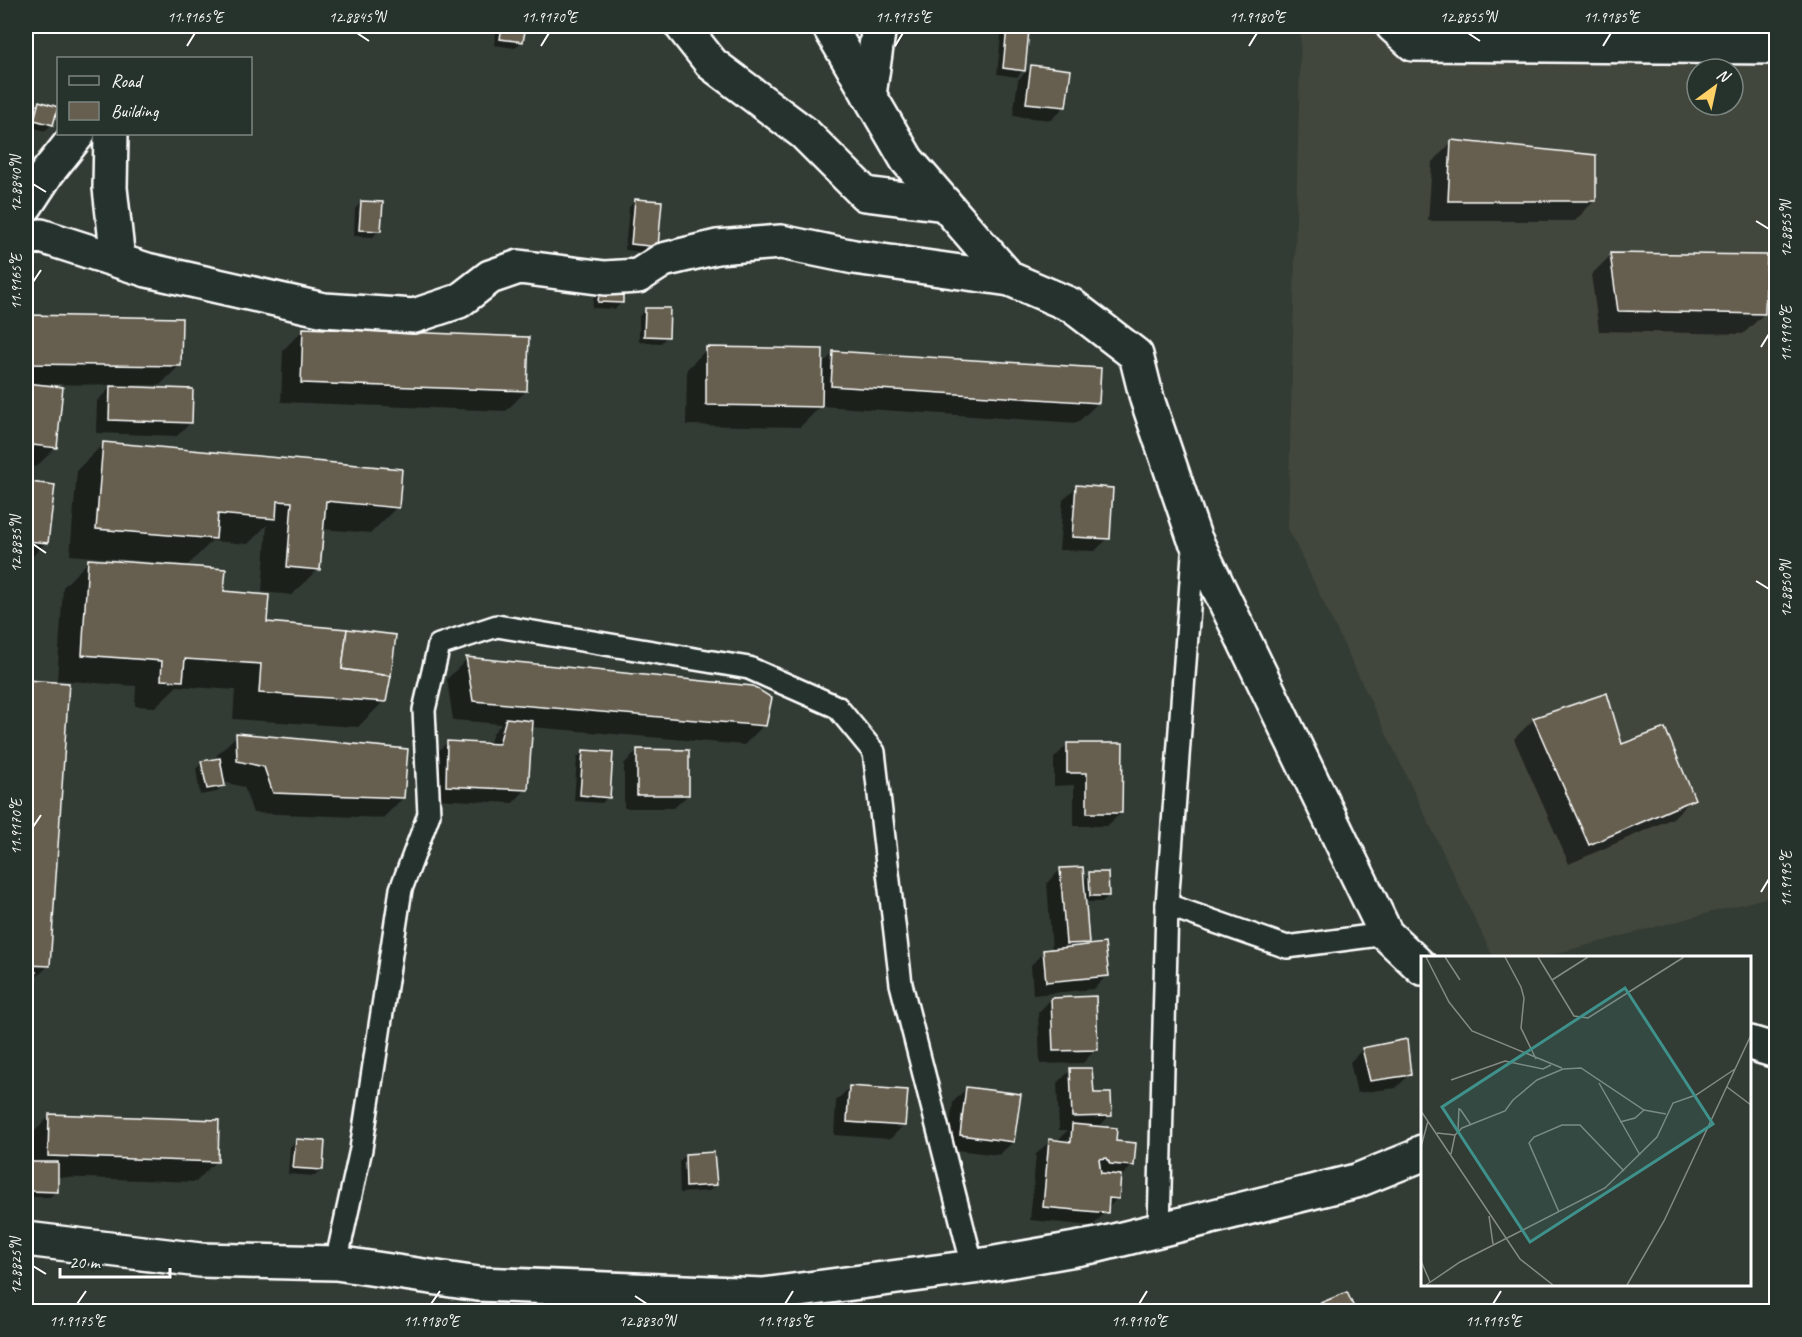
<svg xmlns="http://www.w3.org/2000/svg" width="1802" height="1337" font-family="Caveat,sans-serif">
	<style>
		.built { fill: #42463c; fill-rule: evenodd }
		.shadow { fill: #0007 }
		.building { fill: #665f4f; stroke: #fff; stroke-width: 1.5 }
		.lines { fill: none; stroke-linecap: round; stroke-linejoin: round }
		.service-casing { stroke: #fff; stroke-width: 26 }
		.minor-casing { stroke: #fff; stroke-width: 38 }
		.service { stroke: #26332d; stroke-width: 21 }
		.minor { stroke: #26332d; stroke-width: 33 }
		.ticks { fill: none; stroke: #fff; stroke-width: 2 }
		.inset-road { fill: none; stroke: #858a85; stroke-width: 1.5 }
		.view { fill: #3f918b; fill-opacity: 0.15; stroke: #3f918b; stroke-width: 3 }
		.inset-edge { fill: none; stroke: #fff; stroke-width: 3 }
		.neatline { fill: none; stroke: #fff; stroke-width: 2 }
		.ticks-label { font-size: 15px; text-anchor: middle; fill: #fff }
	</style>
	<rect width="100%" height="100%" fill="#333c34"/>
	<filter id="ink" filterUnits="userSpaceOnUse"><feTurbulence type="fractalNoise" baseFrequency=".0167" numOctaves="2"/><feDisplacementMap in="SourceGraphic" scale="12" xChannelSelector="R" yChannelSelector="G"/><feConvolveMatrix kernelMatrix="1 2 1 2 8 2 1 2 1" color-interpolation-filters="sRGB"/></filter>
	<g filter="url(#ink)">
		<path class="built" d="M 1301,26 L 1776,26 L 1776,895 L 1543,957 L 1493,957 L 1288,528 ZM 1697,69 L 1733,69 L 1733,105 L 1697,105 Z"/>
		<g class="shadow">
			<path d="M 497,26 L 524,26 L 522,42 L 515,48 L 494,45 Z"/>
			<path d="M 1088,26 L 1114,26 L 1109,31 L 1088,29 Z"/>
			<path d="M 1008,29 L 1023,70 L 1017,77 L 997,74 L 1001,35 Z"/>
			<path d="M 1031,67 L 1065,106 L 1051,120 L 1013,116 L 1018,80 Z"/>
			<path d="M 39,103 L 52,124 L 45,131 L 28,126 L 33,110 Z"/>
			<path d="M 1452,142 L 1595,200 L 1575,221 L 1428,221 L 1432,162 Z"/>
			<path d="M 636,200 L 656,247 L 650,253 L 625,250 L 629,207 Z"/>
			<path d="M 361,202 L 379,230 L 373,237 L 354,236 L 355,209 Z"/>
			<path d="M 1611,255 L 1764,314 L 1743,334 L 1599,331 L 1591,275 Z"/>
			<path d="M 600,287 L 621,303 L 615,309 L 592,308 L 594,293 Z"/>
			<path d="M 646,309 L 667,336 L 661,343 L 639,342 L 639,316 Z"/>
			<path d="M 26,317 L 180,319 L 180,365 L 160,385 L 123,385 L 123,388 L 191,422 L 177,436 L 96,433 L 97,401 L 113,385 L 36,384 L 56,447 L 36,467 L 29,466 L 27,486 L 30,483 L 46,542 L 33,556 L 26,555 Z"/>
			<path d="M 303,330 L 526,391 L 506,411 L 281,402 L 283,350 Z"/>
			<path d="M 707,349 L 821,365 L 834,353 L 1098,403 L 1077,423 L 821,406 L 800,427 L 686,425 L 687,369 Z"/>
			<path d="M 103,444 L 397,507 L 371,533 L 322,529 L 318,569 L 292,595 L 262,592 L 267,525 L 248,544 L 212,541 L 188,565 L 70,555 L 77,470 Z"/>
			<path d="M 1076,487 L 1108,538 L 1095,551 L 1059,550 L 1063,500 Z"/>
			<path d="M 89,561 L 223,593 L 384,701 L 358,727 L 233,719 L 235,690 L 177,686 L 155,707 L 135,706 L 136,686 L 57,680 L 63,587 Z"/>
			<path d="M 467,659 L 764,725 L 744,745 L 531,727 L 526,789 L 513,803 L 433,799 L 434,756 L 447,742 L 489,745 L 493,733 L 501,724 L 453,720 L 447,679 Z"/>
			<path d="M 26,682 L 68,685 L 48,966 L 34,980 L 27,1093 L 26,1095 Z"/>
			<path d="M 1534,719 L 1621,746 L 1693,798 L 1673,818 L 1569,864 L 1514,739 Z"/>
			<path d="M 237,735 L 403,798 L 383,818 L 253,813 L 244,787 L 223,782 L 223,785 L 217,792 L 200,795 L 196,769 L 202,763 L 217,760 L 217,755 Z"/>
			<path d="M 1068,744 L 1121,813 L 1107,826 L 1074,826 L 1074,785 L 1054,786 L 1054,758 Z"/>
			<path d="M 584,751 L 608,797 L 602,803 L 574,801 L 577,758 Z"/>
			<path d="M 637,751 L 688,795 L 674,808 L 624,808 L 624,764 Z"/>
			<path d="M 1060,870 L 1083,881 L 1090,873 L 1108,896 L 1102,902 L 1084,902 L 1087,942 L 1082,947 L 1107,975 L 1094,989 L 1033,995 L 1031,965 L 1044,952 L 1052,951 L 1047,883 Z"/>
			<path d="M 1051,999 L 1096,1049 L 1083,1063 L 1040,1064 L 1038,1013 Z"/>
			<path d="M 1363,1049 L 1410,1074 L 1396,1088 L 1357,1093 L 1350,1062 Z"/>
			<path d="M 1071,1070 L 1110,1115 L 1098,1128 L 1114,1142 L 1132,1166 L 1119,1179 L 1117,1198 L 1093,1226 L 1030,1220 L 1036,1154 L 1050,1141 L 1059,1142 L 1059,1139 L 1068,1130 L 1059,1130 L 1057,1083 Z"/>
			<path d="M 849,1088 L 904,1125 L 890,1139 L 834,1135 L 836,1101 Z"/>
			<path d="M 967,1088 L 1013,1142 L 999,1155 L 947,1149 L 953,1102 Z"/>
			<path d="M 50,1116 L 216,1161 L 196,1182 L 56,1177 L 56,1191 L 50,1197 L 26,1197 L 26,1167 L 29,1163 L 30,1136 Z"/>
			<path d="M 297,1140 L 321,1170 L 315,1176 L 288,1174 L 290,1147 Z"/>
			<path d="M 685,1155 L 715,1185 L 709,1191 L 680,1193 L 679,1162 Z"/>
		</g>
		<g class="building">
			<path d="M 502,26 L 526,26 L 523,42 L 500,39 Z"/>
			<path d="M 1007,27 L 1029,30 L 1025,71 L 1003,68 Z"/>
			<path d="M 1031,65 L 1071,70 L 1066,107 L 1026,103 Z"/>
			<path d="M 26,91 L 31,92 L 26,114 Z"/>
			<path d="M 39,101 L 58,107 L 53,125 L 34,120 Z"/>
			<path d="M 1451,140 L 1596,155 L 1596,201 L 1448,201 Z"/>
			<path d="M 635,199 L 662,201 L 658,247 L 631,244 Z"/>
			<path d="M 361,201 L 383,202 L 381,231 L 359,230 Z"/>
			<path d="M 1610,253 L 1767,255 L 1765,314 L 1618,311 Z"/>
			<path d="M 600,285 L 623,287 L 623,303 L 598,302 Z"/>
			<path d="M 645,308 L 670,308 L 669,337 L 644,336 Z"/>
			<path d="M 26,315 L 182,318 L 181,366 L 26,364 Z"/>
			<path d="M 303,328 L 529,337 L 527,391 L 301,383 Z"/>
			<path d="M 706,347 L 823,349 L 822,407 L 706,405 Z"/>
			<path d="M 833,351 L 1101,368 L 1099,403 L 831,386 Z"/>
			<path d="M 26,383 L 63,387 L 57,448 L 33,445 L 27,499 L 26,499 Z"/>
			<path d="M 110,386 L 193,389 L 192,423 L 109,420 Z"/>
			<path d="M 103,442 L 402,469 L 399,508 L 326,501 L 320,570 L 287,567 L 292,502 L 277,501 L 276,519 L 218,514 L 216,539 L 96,529 Z"/>
			<path d="M 30,482 L 55,485 L 48,543 L 26,541 L 26,514 Z"/>
			<path d="M 1076,485 L 1113,488 L 1110,539 L 1072,537 Z"/>
			<path d="M 88,559 L 226,569 L 224,591 L 269,595 L 267,622 L 347,629 L 342,669 L 391,676 L 386,702 L 259,693 L 261,664 L 185,659 L 183,681 L 161,680 L 162,661 L 82,655 Z"/>
			<path d="M 347,629 L 396,635 L 391,676 L 342,669 Z"/>
			<path d="M 466,657 L 753,686 L 772,698 L 766,726 L 473,701 Z"/>
			<path d="M 26,680 L 69,683 L 50,966 L 26,965 Z"/>
			<path d="M 1607,693 L 1622,744 L 1665,728 L 1695,799 L 1589,845 L 1533,718 Z"/>
			<path d="M 506,718 L 533,721 L 528,790 L 446,786 L 447,741 L 499,744 Z"/>
			<path d="M 236,733 L 408,749 L 404,798 L 273,793 L 264,767 L 237,761 Z"/>
			<path d="M 1067,743 L 1123,743 L 1122,813 L 1087,813 L 1087,773 L 1067,773 Z"/>
			<path d="M 637,749 L 689,750 L 689,795 L 637,795 Z"/>
			<path d="M 583,750 L 613,752 L 610,798 L 580,795 Z"/>
			<path d="M 220,758 L 225,786 L 207,789 L 201,761 Z"/>
			<path d="M 1083,867 L 1089,943 L 1066,944 L 1060,868 Z"/>
			<path d="M 1089,872 L 1108,872 L 1109,896 L 1090,896 Z"/>
			<path d="M 1105,943 L 1109,976 L 1046,982 L 1043,950 Z"/>
			<path d="M 26,971 L 36,972 L 29,1093 L 26,1093 Z"/>
			<path d="M 1096,996 L 1098,1050 L 1053,1051 L 1051,998 Z"/>
			<path d="M 1407,1039 L 1411,1075 L 1370,1081 L 1362,1048 Z"/>
			<path d="M 1070,1068 L 1092,1068 L 1094,1093 L 1111,1093 L 1112,1116 L 1072,1117 Z"/>
			<path d="M 849,1086 L 908,1090 L 905,1126 L 847,1122 Z"/>
			<path d="M 966,1087 L 1021,1094 L 1014,1142 L 960,1135 Z"/>
			<path d="M 49,1114 L 219,1120 L 218,1162 L 48,1156 Z"/>
			<path d="M 1072,1124 L 1117,1128 L 1116,1141 L 1136,1143 L 1134,1166 L 1110,1164 L 1107,1158 L 1099,1159 L 1101,1173 L 1121,1175 L 1119,1199 L 1109,1198 L 1108,1213 L 1043,1207 L 1049,1139 L 1071,1142 Z"/>
			<path d="M 296,1139 L 325,1141 L 323,1170 L 293,1168 Z"/>
			<path d="M 714,1152 L 717,1185 L 686,1187 L 685,1154 Z"/>
			<path d="M 28,1162 L 58,1162 L 58,1192 L 28,1191 Z"/>
			<path d="M 1347,1292 L 1356,1312 L 1306,1312 L 1306,1309 Z"/>
			<path d="M 1375,1308 L 1416,1310 L 1415,1312 L 1375,1312 Z"/>
		</g>
		<g class="lines">
			<g class="service-casing">
				<g id="service">
					<path d="M 1167,905 L 1287,947 L 1386,934"/>
					<path d="M 1159,1229 L 1167,905 L 1194,541"/>
					<path d="M 336,1263 L 361,1149 L 401,889 L 429,814 L 424,710 L 439,645 L 497,626 L 749,668 L 837,707 L 874,752 L 901,984 L 973,1267"/>
				</g>
			</g>
			<g class="minor-casing">
				<g id="minor">
					<path d="M 682,26 L 712,64 L 804,133 L 865,194 L 945,204"/>
					<path d="M 829,26 L 907,160 L 1010,279"/>
					<path d="M 1393,26 L 1413,44 L 1776,47"/>
					<path d="M 869,95 L 879,26"/>
					<path d="M 111,134 L 110,188 L 118,260"/>
					<path d="M 26,205 L 47,173 L 78,134"/>
					<path d="M 26,238 L 41,236 L 147,270 L 324,310 L 414,316 L 459,301 L 490,277 L 519,267 L 605,278 L 638,276 L 663,260 L 717,247 L 781,242 L 854,257 L 1010,279 L 1071,305 L 1136,355 L 1147,399 L 1194,537 L 1386,934 L 1422,968"/>
					<path d="M 1750,1043 L 1776,1051"/>
					<path d="M 26,1239 L 200,1260 L 336,1263 L 478,1284 L 763,1295 L 973,1267 L 1098,1245 L 1356,1181 L 1418,1156 L 1422,1152"/>
				</g>
			</g>
			<use href="#service" class="service"/>
			<use href="#minor" class="minor"/>
		</g>
	</g>
	<path class="ticks" d="M 357,33 L 369,41M 1468,33 L 1480,41M 187,46 L 195,33M 541,46 L 549,33M 895,46 L 903,33M 1249,46 L 1257,33M 1603,46 L 1611,33M 33,184 L 46,192M 1756,221 L 1769,229M 33,282 L 41,270M 1761,347 L 1769,334M 33,544 L 46,553M 1756,581 L 1769,589M 33,827 L 41,815M 1761,892 L 1769,879M 33,1266 L 46,1274M 635,1296 L 647,1304M 77,1304 L 86,1291M 431,1304 L 440,1291M 785,1304 L 793,1291M 1139,1304 L 1147,1291M 1493,1304 L 1501,1291"/>
	<g transform="translate(1421 956)">
		<rect width="330" height="330" fill="#333c34"/>
		<path class="inset-road" d="M 5,1 L 28,46 L 51,75 L 141,112M 24,1 L 39,24M 84,1 L 100,31 L 103,42 L 100,72 L 115,103M 117,1 L 153,60 L 167,62 L 263,1M 131,24 L 167,1M 30,124 L 84,105 L 122,113 L 130,109M 178,127 L 219,199M 306,131 L 330,149M 39,153 L 50,169M 0,155 L 99,303 L 132,329M 199,166 L 214,162 L 223,154M 37,175 L 38,152M 16,177 L 34,179M 0,191 L 7,165M 30,198 L 34,179 L 41,172 L 84,155 L 92,144 L 116,124 L 142,113 L 160,112 L 223,154 L 245,158M 138,256 L 108,187 L 113,181 L 141,169 L 159,169 L 203,215M 68,260 L 72,288M 0,305 L 9,326M 5,329 L 39,306 L 184,232 L 236,181 L 252,147 L 275,139 L 314,113M 206,329 L 243,265 L 330,79"/>
		<path class="view" d="M 204,32 L 292,168 L 109,286 L 21,151 Z"/>
		<rect width="330" height="330" class="inset-edge"/>
	</g>
	<rect width="1802" height="1337" fill="none" stroke="#26332d" stroke-width="66"/>
	<rect x="57" y="57" width="195" height="78" fill="#26332d" stroke="#7d8581" stroke-width="1.5"/>
	<rect x="69" y="76" width="30" height="9" fill="#26332d" stroke="#7d8581" stroke-width="1.5"/>
	<text x="111" y="87" font-size="18" fill="#ffffff">Road</text>
	<rect x="69" y="102" width="30" height="18" fill="#665f4f" stroke="#7d8581" stroke-width="1.5"/>
	<text x="111" y="117" font-size="18" fill="#ffffff">Building</text>
	<g transform="translate(1715 87) rotate(33)"><circle r="28" fill="#26332d" stroke="#7d8581" stroke-width="1.5"/>
	<path d="M0-4.5L10 22L0 15L-10 22Z" fill="#ffd166"/>
	<text y="-9" font-size="16" font-weight="bold" text-anchor="middle" fill="#ffffff">N</text>
	</g>
	<path d="M60 1268v9h110v-9" fill="none" stroke="#ffffff" stroke-width="3"/>
	<text x="69" y="1268" font-size="18" fill="#ffffff" stroke="#26332d" stroke-width="4.5" paint-order="stroke">20 m</text>
	<rect x="33" y="33" width="1736" height="1271" class="neatline"/>
	<g class="ticks-label">
		<text x="195" y="22">11.9165°E</text>
		<text x="357" y="22">12.8845°N</text>
		<text x="549" y="22">11.9170°E</text>
		<text x="903" y="22">11.9175°E</text>
		<text x="1257" y="22">11.9180°E</text>
		<text x="1468" y="22">12.8855°N</text>
		<text x="1611" y="22">11.9185°E</text>
		<text transform="translate(16 184) rotate(-90)" y="5">12.8840°N</text>
		<text transform="translate(1786 229) rotate(-90)" y="5">12.8855°N</text>
		<text transform="translate(16 282) rotate(-90)" y="5">11.9165°E</text>
		<text transform="translate(1786 334) rotate(-90)" y="5">11.9190°E</text>
		<text transform="translate(16 544) rotate(-90)" y="5">12.8835°N</text>
		<text transform="translate(1786 589) rotate(-90)" y="5">12.8850°N</text>
		<text transform="translate(16 827) rotate(-90)" y="5">11.9170°E</text>
		<text transform="translate(1786 879) rotate(-90)" y="5">11.9195°E</text>
		<text transform="translate(16 1266) rotate(-90)" y="5">12.8825°N</text>
		<text x="77" y="1326">11.9175°E</text>
		<text x="431" y="1326">11.9180°E</text>
		<text x="647" y="1326">12.8830°N</text>
		<text x="785" y="1326">11.9185°E</text>
		<text x="1139" y="1326">11.9190°E</text>
		<text x="1493" y="1326">11.9195°E</text>
	</g>
</svg>
